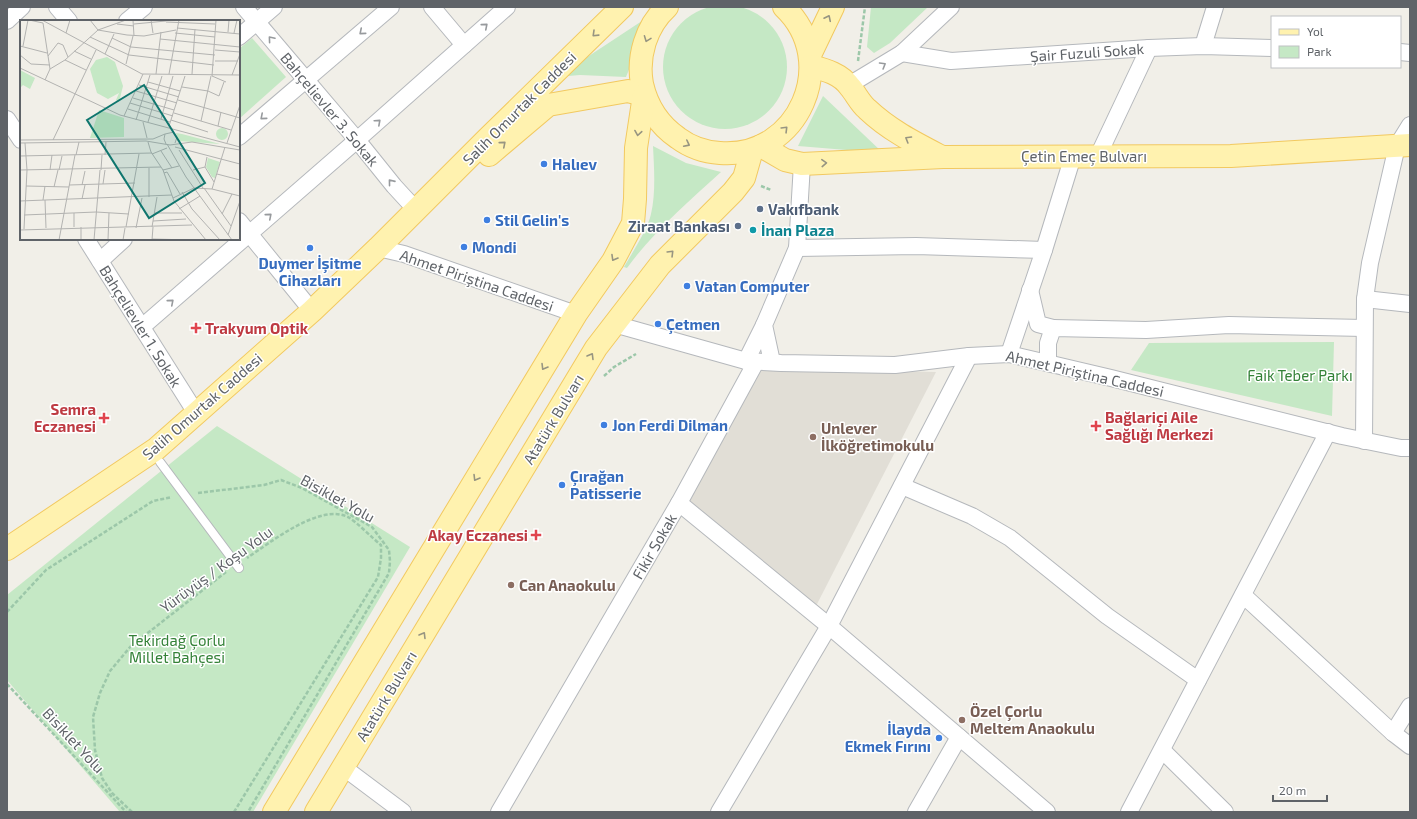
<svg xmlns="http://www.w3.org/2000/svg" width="1417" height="819" font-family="'Exo 2',sans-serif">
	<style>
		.education { fill: #e1ded6 }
		.green { fill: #c5e8c5 }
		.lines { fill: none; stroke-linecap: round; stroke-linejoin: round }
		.lane-casing { stroke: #b5b8bc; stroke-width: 10 }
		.street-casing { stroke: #b5b8bc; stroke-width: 18 }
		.primary-casing { stroke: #f2c960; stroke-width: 24 }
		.path { stroke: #9cc7a9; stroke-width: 2.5; stroke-dasharray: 4 2; stroke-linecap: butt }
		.lane { stroke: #fff; stroke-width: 8 }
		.street { stroke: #fff; stroke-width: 16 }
		.primary { stroke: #fff2af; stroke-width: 22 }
		.oneway { stroke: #979581 }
		.oneway2 { stroke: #979a9d }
		.shop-dot { fill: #3f7fe0; stroke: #fff; stroke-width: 1.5 }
		.service-dot { fill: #5c6f8a; stroke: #fff; stroke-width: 1.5 }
		.culture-dot { fill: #0f9aa8; stroke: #fff; stroke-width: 1.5 }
		.health-dot { fill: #e0444e; stroke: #fff; stroke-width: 1.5 }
		.education-dot { fill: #8d6e63; stroke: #fff; stroke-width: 1.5 }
		.labels { text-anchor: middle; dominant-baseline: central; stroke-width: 3; stroke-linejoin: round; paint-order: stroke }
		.street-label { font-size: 15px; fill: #5f6368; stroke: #fff }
		.shop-label { font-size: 15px; font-weight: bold; fill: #366cbe; stroke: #fff; text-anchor: start }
		.service-label { font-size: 15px; font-weight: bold; fill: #4e5e75; stroke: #fff; text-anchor: start }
		.culture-label { font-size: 15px; font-weight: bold; fill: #0d838f; stroke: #fff; text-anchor: start }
		.health-label { font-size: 15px; font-weight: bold; fill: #be3a42; stroke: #fff; text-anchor: start }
		.park-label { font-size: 15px; fill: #348238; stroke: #fff }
		.education-label { font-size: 15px; font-weight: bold; fill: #785e54; stroke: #fff; text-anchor: start }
		.inset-road { fill: none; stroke: #b3b3b1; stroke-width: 1 }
		.view { fill: #0f766e; fill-opacity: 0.15; stroke: #0f766e; stroke-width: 2 }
		.inset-edge { fill: none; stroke: #5f6368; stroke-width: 2 }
	</style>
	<rect width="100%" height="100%" fill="#f1efe8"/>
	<path class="education" d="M 763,368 L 936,372 L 815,608 L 685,502 Z"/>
	<g class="green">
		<circle cx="725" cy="67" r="62"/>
		<path d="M 871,7 L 928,7 L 890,43 L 874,53 L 867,47 Z"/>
		<path d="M 651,15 L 626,77 L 580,75 L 557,77 Z"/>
		<path d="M 252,38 L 286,77 L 239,119 L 239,49 Z"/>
		<path d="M 823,96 L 883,153 L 798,146 Z"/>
		<path d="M 653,146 L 686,163 L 721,172 C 688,202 653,232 627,268 L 624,267 C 632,253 648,229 651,214 C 656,192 654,168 653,146 Z"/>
		<path d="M 1334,342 L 1332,416 L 1131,370 L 1149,343 Z"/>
		<path d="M 217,426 L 410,547 L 253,812 L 120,812 L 7,680 L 7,595 Z"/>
	</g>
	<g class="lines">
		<g class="lane-casing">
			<path id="lane" d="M 160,462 L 239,568"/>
		</g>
		<g class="street-casing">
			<g id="street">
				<path d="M 57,7 L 69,21"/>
				<path d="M 244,7 L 357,140 L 394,186 L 417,211"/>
				<path d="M 432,7 L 464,45"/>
				<path d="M 7,21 L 22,7"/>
				<path d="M 127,21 L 144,7"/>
				<path d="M 239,37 L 274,7"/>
				<path d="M 1203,46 L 1215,7"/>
				<path d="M 1400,52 L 1410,53"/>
				<path d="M 902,53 L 951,61 L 1149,48 L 1203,46 L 1272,48"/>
				<path d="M 849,85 L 902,53 L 951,7"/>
				<path d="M 7,119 L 21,140"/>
				<path d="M 239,137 L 391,7"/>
				<path d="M 1098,156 L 1149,48"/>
				<path d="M 239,221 L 312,311"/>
				<path d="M 86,239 L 196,413"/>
				<path d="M 378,248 L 404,254 L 576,314"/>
				<path d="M 797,248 L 916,246 L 1044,250"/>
				<path d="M 100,261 L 124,239"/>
				<path d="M 1030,290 L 1038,324 L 1053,328"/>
				<path d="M 1365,299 L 1410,304"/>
				<path d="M 614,324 L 746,361 L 781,363 L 895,365 L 969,356 L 1009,354 L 1111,378 L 1342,436 L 1401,448 L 1410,448"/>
				<path d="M 142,327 L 357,140 L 507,7"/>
				<path d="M 1009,354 L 1044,250 L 1073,156"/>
				<path d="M 746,361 L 764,325"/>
				<path d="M 772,362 L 764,325 L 797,248 L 802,164"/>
				<path d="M 1048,363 L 1048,343 L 1053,328 L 1146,330 L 1229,325 L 1364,328"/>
				<path d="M 1364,441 L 1365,299 L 1370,263 L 1397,146 L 1410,125"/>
				<path d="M 902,486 L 972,516 L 1010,538 L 1107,616 L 1198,680"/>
				<path d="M 679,503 L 829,626 L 1047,812"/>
				<path d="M 1243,595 L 1393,733 L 1410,746"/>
				<path d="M 1393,733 L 1410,706"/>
				<path d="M 1162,750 L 1225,812"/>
				<path d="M 343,767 L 403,812"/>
				<path d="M 499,812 L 679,503 L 756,362"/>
				<path d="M 719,812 L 829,626 L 969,356"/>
				<path d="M 916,812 L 959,737"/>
				<path d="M 1129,812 L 1328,432"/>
			</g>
		</g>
		<g class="primary-casing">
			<g id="primary">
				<path d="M 667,7 C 646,26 637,57 642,84 C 647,106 659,125 678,138 C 690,147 704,152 720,153 C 799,159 841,61 784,7"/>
				<path d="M 810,55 L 833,7"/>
				<path d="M 811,66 C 826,70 841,74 850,87 C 856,94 860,103 867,109 C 889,130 915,143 942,157"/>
				<path d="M 761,146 L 785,160 L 802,164 L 943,157 L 1231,156 L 1410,145"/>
				<path d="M 489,155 L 548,105 L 628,91 L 644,95"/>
				<path d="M 7,549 L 156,449 L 312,311 L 378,248 L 487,139 L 622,7"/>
				<path d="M 274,812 L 576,314 L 613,261 L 633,223 L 635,199 L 636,148 L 644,95"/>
				<path d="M 316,812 L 596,348 L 660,265 L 733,192 L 744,178 L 752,150"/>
			</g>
		</g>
		<g class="path">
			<path d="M 858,61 L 865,7"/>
			<path d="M 761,186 L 771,190"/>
			<path d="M 604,376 L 614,367 L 636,354"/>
			<path d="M 198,493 L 264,485 L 281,480 L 302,488 L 372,527 L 389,550 L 390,561 L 389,573 L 248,812"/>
			<path d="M 7,612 L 46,570 L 153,501 L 172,497"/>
			<path d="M 7,684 L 126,812"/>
			<path d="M 132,812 L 112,793 L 102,778 L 95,750 L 93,717 L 100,693 L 110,671 L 131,646 L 226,572"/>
			<path d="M 234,812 L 378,577 L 381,558 L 381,545 C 371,537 358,523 348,517 C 319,503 270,543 247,558"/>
		</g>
		<use href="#lane" class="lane"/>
		<use href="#street" class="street"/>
		<use href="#primary" class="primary"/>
	</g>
	<defs><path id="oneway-chevron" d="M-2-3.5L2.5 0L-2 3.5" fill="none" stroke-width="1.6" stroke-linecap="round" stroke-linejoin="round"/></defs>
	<g class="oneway">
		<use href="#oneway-chevron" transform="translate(828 18) rotate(-64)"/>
		<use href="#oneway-chevron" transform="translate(595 34) rotate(136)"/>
		<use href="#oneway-chevron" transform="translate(647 39) rotate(111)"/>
		<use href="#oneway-chevron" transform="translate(785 129) rotate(-45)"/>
		<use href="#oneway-chevron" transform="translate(638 133) rotate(99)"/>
		<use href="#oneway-chevron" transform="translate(908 139) rotate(-149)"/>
		<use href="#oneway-chevron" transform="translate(503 144) rotate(-41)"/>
		<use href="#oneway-chevron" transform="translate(687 144) rotate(27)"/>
		<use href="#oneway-chevron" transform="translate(824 163) rotate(-3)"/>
		<use href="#oneway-chevron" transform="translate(671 253) rotate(-45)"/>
		<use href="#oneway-chevron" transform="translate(614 258) rotate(120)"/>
		<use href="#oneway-chevron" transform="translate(591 356) rotate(-59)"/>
		<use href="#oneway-chevron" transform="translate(544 367) rotate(121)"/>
		<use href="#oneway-chevron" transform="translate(476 478) rotate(121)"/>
		<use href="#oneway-chevron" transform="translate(423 635) rotate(-59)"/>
	</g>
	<g class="oneway2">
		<use href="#oneway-chevron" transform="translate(485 26) rotate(-41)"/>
		<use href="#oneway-chevron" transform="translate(362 32) rotate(140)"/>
		<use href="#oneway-chevron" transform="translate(271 39) rotate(-130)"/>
		<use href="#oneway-chevron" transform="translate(883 65) rotate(-31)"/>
		<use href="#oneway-chevron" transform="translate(263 117) rotate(139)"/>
		<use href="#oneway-chevron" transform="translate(378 122) rotate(-42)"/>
		<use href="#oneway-chevron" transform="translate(391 182) rotate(-129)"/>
		<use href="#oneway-chevron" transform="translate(269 216) rotate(-41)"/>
		<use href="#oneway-chevron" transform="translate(171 302) rotate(-41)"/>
	</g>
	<g class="shop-dot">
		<circle cx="544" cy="164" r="4"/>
		<circle cx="487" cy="220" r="4"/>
		<circle cx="464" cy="247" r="4"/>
		<circle cx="310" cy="248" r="4"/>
		<circle cx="687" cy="286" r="4"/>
		<circle cx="658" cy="324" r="4"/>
		<circle cx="604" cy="425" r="4"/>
		<circle cx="562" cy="485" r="4"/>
		<circle cx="939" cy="738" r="4"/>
	</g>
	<g class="service-dot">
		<circle cx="760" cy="209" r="4"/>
		<circle cx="738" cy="226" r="4"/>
	</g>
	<circle class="culture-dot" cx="753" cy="230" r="4"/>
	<g class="health-dot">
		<path d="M194 322h4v4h4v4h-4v4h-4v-4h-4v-4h4z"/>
		<path d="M102 412h4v4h4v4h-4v4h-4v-4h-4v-4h4z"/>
		<path d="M1094 420h4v4h4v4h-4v4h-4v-4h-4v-4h4z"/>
		<path d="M534 529h4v4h4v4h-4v4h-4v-4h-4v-4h4z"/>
	</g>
	<g class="education-dot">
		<circle cx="813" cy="437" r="4"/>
		<circle cx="511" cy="585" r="4"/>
		<circle cx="962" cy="720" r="4"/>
	</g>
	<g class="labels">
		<g class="street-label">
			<text transform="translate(1087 52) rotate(-4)">Şair Fuzuli Sokak</text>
			<text transform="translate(519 108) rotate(-45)">Salih Omurtak Caddesi</text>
			<text transform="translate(330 109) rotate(50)">Bahçelievler 3. Sokak</text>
			<text x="1084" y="156">Çetin Emeç Bulvarı</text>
			<text transform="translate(477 280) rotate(19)">Ahmet Piriştina Caddesi</text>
			<text transform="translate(141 326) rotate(58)">Bahçelievler 1. Sokak</text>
			<text transform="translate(1085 373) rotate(13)">Ahmet Piriştina Caddesi</text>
			<text transform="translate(202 406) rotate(-41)">Salih Omurtak Caddesi</text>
			<text transform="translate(553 419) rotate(-59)">Atatürk Bulvarı</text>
			<text transform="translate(338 498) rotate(29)">Bisiklet Yolu</text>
			<text transform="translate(654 546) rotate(-60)">Fikir Sokak</text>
			<text transform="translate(216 569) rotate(-36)">Yürüyüş / Koşu Yolu</text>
			<text transform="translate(386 696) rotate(-59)">Atatürk Bulvarı</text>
			<text transform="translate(74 740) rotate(47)">Bisiklet Yolu</text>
		</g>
		<g class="shop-label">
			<text x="552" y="164">Halıev</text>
			<text x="495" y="220">Stil Gelin's</text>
			<text x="472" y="247">Mondi</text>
			<text x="310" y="263" text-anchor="middle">Duymer İşitme<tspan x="310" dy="17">Cihazları</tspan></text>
			<text x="695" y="286">Vatan Computer</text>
			<text x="666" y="324">Çetmen</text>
			<text x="612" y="425">Jon Ferdi Dilman</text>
			<text x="570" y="476">Çırağan<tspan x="570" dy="17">Patisserie</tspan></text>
			<text x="931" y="729" text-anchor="end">İlayda<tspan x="931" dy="17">Ekmek Fırını</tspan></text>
		</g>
		<g class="service-label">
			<text x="768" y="209">Vakıfbank</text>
			<text x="730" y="226" text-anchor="end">Ziraat Bankası</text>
		</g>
		<g class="culture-label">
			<text x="761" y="230">İnan Plaza</text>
		</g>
		<g class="health-label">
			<text x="205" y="328">Trakyum Optik</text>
			<text x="96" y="409" text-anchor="end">Semra<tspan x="96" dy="17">Eczanesi</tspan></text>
			<text x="1105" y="417">Bağlariçi Aile<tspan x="1105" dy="17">Sağlığı Merkezi</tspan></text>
			<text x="528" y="535" text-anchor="end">Akay Eczanesi</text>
		</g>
		<g class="park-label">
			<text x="1300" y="375">Faik Teber Parkı</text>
			<text x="177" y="640">Tekirdağ Çorlu<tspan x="177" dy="17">Millet Bahçesi</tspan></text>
		</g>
		<g class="education-label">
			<text x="821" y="428">Unlever<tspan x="821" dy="17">İlköğretimokulu</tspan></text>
			<text x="519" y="585">Can Anaokulu</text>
			<text x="970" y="711">Özel Çorlu<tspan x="970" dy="17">Meltem Anaokulu</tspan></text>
		</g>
	</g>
	<g transform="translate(20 20)">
		<rect width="220" height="220" fill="#f1efe8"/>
		<path d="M 87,37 L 95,42 L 103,66 L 99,82 L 96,80 L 99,73 L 88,79 L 77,73 L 70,49 L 76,40 ZM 0,50 L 15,58 L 10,69 L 3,65 L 0,68 ZM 79,90 L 104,98 L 104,117 L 70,118 ZM196 114a6 6 0 1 1 12 0a6 6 0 1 1-12 0ZM 156,113 L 162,114 L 200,124 L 158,121 ZM 188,138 L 200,142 L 195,158 L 192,157 L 186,147 Z" fill="#c5e8c5"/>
		<path class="inset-road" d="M 9,0 L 23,3 L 30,49M 22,0 L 122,54 L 220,55M 70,0 L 78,10 L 107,15 L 124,16 L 156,10M 113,0 L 114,16M 131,0 L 133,13M 196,0 L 192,56 L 206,62M 146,2 L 195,4M 97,4 L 114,6M 114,4 L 146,1M 157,8 L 220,14M 208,12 L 209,0M 46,13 L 50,0M 155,13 L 195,17M 214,13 L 217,0M 70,17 L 109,35 L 194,45M 92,18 L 111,27 L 195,35M 140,19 L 220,27M 0,26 L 27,33M 3,26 L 8,0M 195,30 L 220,32M 54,31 L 71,39M 85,34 L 94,14M 0,35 L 11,44 L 30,45M 28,36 L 38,23 L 43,25 L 48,37M 45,40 L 66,50M 195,41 L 218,41M 106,44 L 113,16M 0,48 L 100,95 L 220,127M 136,54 L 141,12M 149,54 L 159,0M 172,54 L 175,9M 212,55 L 220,34M 25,60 L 30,49 L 45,40 L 78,10 L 106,0M 128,62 L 160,71M 119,65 L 159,77M 162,67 L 188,71 L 199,76 L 204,62M 116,71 L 157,83M 113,78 L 154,90M 158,80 L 220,98M 110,83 L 153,96M 108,89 L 150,102M 154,93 L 211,110M 104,96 L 123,54M 141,99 L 153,56M 116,100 L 130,55M 151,100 L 188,112M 181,101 L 191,56M 123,102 L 127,118M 128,102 L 142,56M 149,106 L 165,56M 198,106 L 201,92M 153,112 L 157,117 L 155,123M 0,120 L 133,119 L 145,114M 33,120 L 76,30M 128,122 L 131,132 L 143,150 L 154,181 L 186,220M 0,123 L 126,121 L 150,125 L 172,122 L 220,130M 207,123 L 220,85M 146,124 L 144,119 L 145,114 L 154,112M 147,124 L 166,157 L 212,220M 155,127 L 220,144M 159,130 L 183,168M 141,131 L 152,148M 132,134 L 147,128M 56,135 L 59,122M 85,135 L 86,122M 0,136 L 132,133M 187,137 L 185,147 L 194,162M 0,150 L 141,147M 30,150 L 32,135M 39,150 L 42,136M 81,150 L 82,135M 143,150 L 159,146M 173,150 L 185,147M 144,153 L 147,152 L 160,174M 197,154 L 220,160M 83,164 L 85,150M 49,165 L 115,163M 62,165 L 65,151M 6,166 L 49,167M 34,167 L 38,150M 184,168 L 211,206M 192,169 L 205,127M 162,172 L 172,189 L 200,220M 129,177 L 129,148M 153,178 L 174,168 L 192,169 L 220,176M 62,179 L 65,165M 23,180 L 25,166M 25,180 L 26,208M 0,181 L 152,175M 159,189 L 180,176M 54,193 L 54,207M 134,193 L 162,193M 202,194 L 212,174M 4,195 L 76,192 L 109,194M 133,201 L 166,199M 106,207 L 119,134M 132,207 L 137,177M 116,208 L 122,178M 4,209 L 7,150 L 5,123M 0,210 L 172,205M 208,215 L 220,181M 132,219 L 171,220M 39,220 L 55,135M 61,220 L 61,207M 74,220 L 80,150M 88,220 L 89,193M 103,220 L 105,208M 132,220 L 133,207"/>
		<path class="view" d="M 124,65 L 185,163 L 129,198 L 67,100 Z"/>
		<rect width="220" height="220" class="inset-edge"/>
	</g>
	<rect width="1417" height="819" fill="none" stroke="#5f6368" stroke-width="16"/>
	<rect x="1271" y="16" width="130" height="52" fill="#ffffff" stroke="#bfc1c3"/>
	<rect x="1279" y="29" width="20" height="6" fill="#fff2af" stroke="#bfc1c3"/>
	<text x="1307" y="36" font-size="12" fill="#5f6368">Yol</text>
	<rect x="1279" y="46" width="20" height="12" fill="#c5e8c5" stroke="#bfc1c3"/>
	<text x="1307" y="56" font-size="12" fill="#5f6368">Park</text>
	<path d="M1273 795v6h54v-6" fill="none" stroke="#5f6368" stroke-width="2"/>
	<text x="1279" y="795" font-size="12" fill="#5f6368" stroke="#ffffff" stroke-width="3" paint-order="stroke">20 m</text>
</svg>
